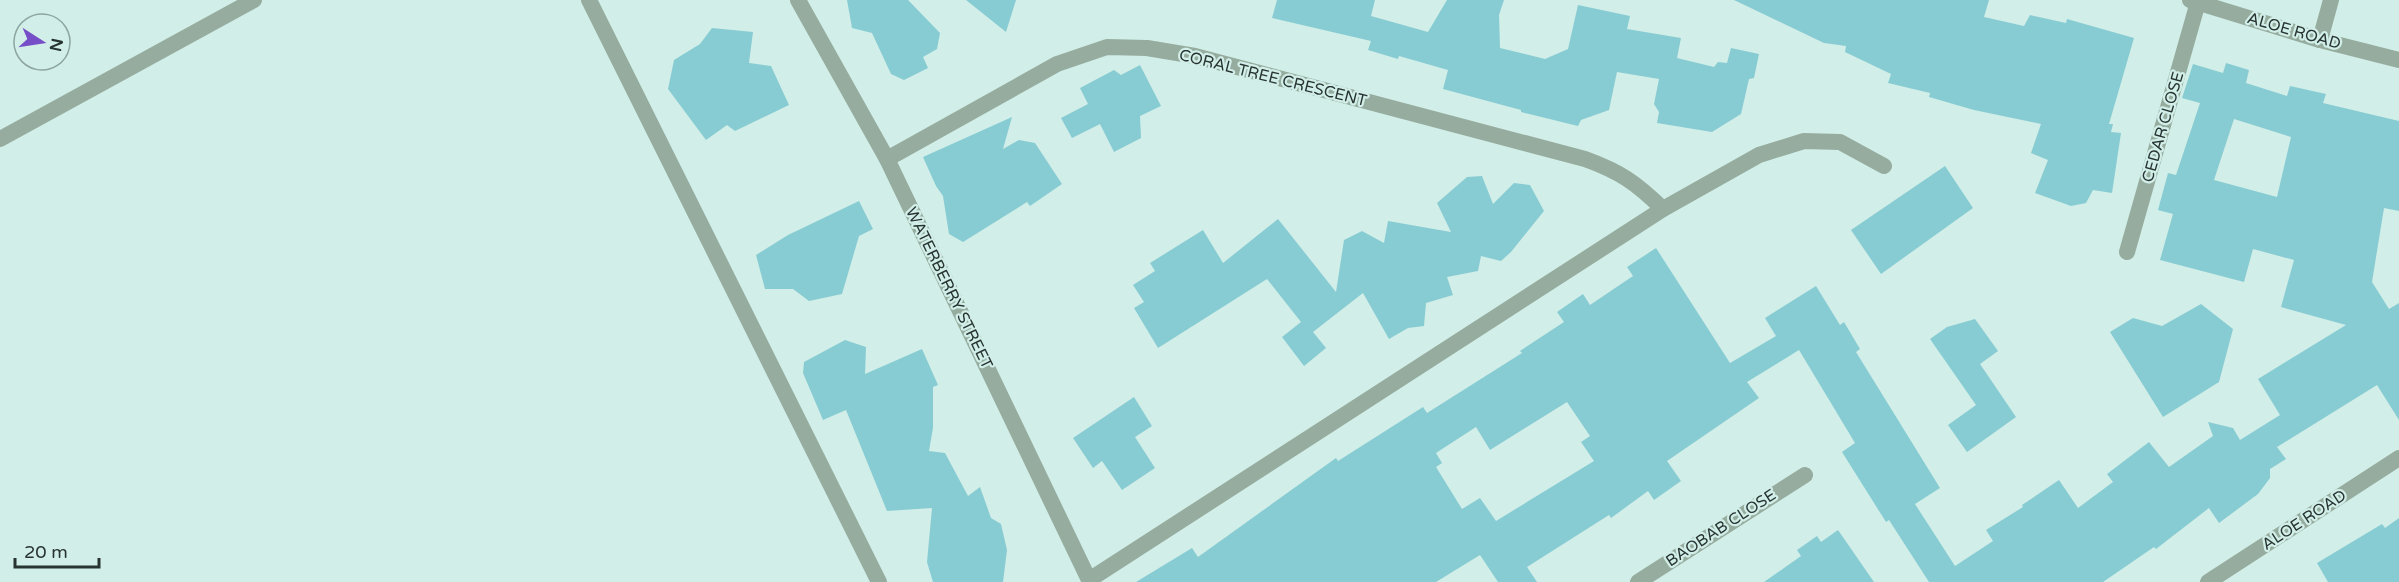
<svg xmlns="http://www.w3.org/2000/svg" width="2399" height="582" font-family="'Varela Round',sans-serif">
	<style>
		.building { fill: #88ccd3; fill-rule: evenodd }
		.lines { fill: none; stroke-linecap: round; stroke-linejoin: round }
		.minor { stroke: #96ac9f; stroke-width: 16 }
		.labels { text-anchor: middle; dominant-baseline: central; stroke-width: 4.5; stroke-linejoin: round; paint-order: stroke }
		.street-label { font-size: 16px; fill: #283431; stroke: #d1eee8 }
	</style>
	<rect width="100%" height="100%" fill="#d1eee8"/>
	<g class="building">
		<path d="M 847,0 L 908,0 L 940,33 L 937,49 L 923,57 L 928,68 L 904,80 L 891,74 L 872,33 L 852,28 Z"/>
		<path d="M 966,0 L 1016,0 L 1006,32 Z"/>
		<path d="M 1277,0 L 1375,0 L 1371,16 L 1428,32 L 1447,0 L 1504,0 L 1499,15 L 1500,48 L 1545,59 L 1568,49 L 1578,5 L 1630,16 L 1627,29 L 1681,38 L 1677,58 L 1714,67 L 1718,62 L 1727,63 L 1731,48 L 1759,54 L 1754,78 L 1749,79 L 1741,114 L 1712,132 L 1657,123 L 1659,112 L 1654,104 L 1659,79 L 1617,72 L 1609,110 L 1581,120 L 1578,126 L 1521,112 L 1521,110 L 1443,89 L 1448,70 L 1399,56 L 1398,59 L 1368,50 L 1371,41 L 1272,18 Z"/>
		<path d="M 1734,0 L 1989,0 L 1984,17 L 2024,26 L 2030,15 L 2066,23 L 2067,19 L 2134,38 L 2109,124 L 2113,124 L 2111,132 L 2121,133 L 2112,193 L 2093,190 L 2086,203 L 2071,206 L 2035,193 L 2048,160 L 2031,153 L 2041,124 L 1974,110 L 1929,97 L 1930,93 L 1888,83 L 1891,74 L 1845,52 L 1846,46 L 1824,43 Z"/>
		<path d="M 712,28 L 753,32 L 749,63 L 771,66 L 789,105 L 735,131 L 727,125 L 706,140 L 668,89 L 674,60 L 700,44 Z"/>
		<path d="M 2226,63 L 2249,70 L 2246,83 L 2287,96 L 2290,86 L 2326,94 L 2323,103 L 2399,121 L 2399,211 L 2384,208 L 2372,282 L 2389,309 L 2399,303 L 2399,420 L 2377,385 L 2277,447 L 2286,459 L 2270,469 L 2270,478 L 2258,494 L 2219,523 L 2209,508 L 2156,549 L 2154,547 L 2103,582 L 1929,582 L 1889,520 L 1886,522 L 1842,452 L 1855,443 L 1799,350 L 1747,382 L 1759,398 L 1667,461 L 1681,481 L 1654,500 L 1648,491 L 1611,518 L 1609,515 L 1527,567 L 1537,582 L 1498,582 L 1480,555 L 1436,582 L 1136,582 L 1192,548 L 1198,557 L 1336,458 L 1338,461 L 1423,407 L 1427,413 L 1522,353 L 1520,351 L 1564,322 L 1557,312 L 1583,294 L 1590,305 L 1633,276 L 1627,267 L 1656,248 L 1730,363 L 1776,336 L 1765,318 L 1816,286 L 1840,325 L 1844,322 L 1860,349 L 1856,352 L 1940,488 L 1915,504 L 1955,566 L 1993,541 L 1986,530 L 2023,507 L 2022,505 L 2059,480 L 2078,508 L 2113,482 L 2107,474 L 2149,442 L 2169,467 L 2213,436 L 2208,422 L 2233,428 L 2240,440 L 2280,415 L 2258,379 L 2346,325 L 2281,307 L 2294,260 L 2253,249 L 2244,282 L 2160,260 L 2173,214 L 2158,210 L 2168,173 L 2176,175 L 2200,103 L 2182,98 L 2193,64 L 2223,73 ZM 2234,119 L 2291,137 L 2277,197 L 2214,180 ZM 1567,402 L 1590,436 L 1581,442 L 1594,461 L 1496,521 L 1480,498 L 1462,509 L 1436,467 L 1442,463 L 1436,453 L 1476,427 L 1490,450 Z"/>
		<path d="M 1140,65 L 1161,106 L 1140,116 L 1141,138 L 1114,152 L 1100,124 L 1072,138 L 1061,118 L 1088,104 L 1080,88 L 1114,70 L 1121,75 Z"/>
		<path d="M 1012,117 L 1003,149 L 1019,140 L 1035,143 L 1062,184 L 1030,206 L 1027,202 L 963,242 L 949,234 L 943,196 L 936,186 L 923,157 Z"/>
		<path d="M 1945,166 L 1973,208 L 1881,274 L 1851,230 Z"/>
		<path d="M 1482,176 L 1493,204 L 1514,183 L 1530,185 L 1544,211 L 1511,252 L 1501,261 L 1481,256 L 1478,271 L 1447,277 L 1453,295 L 1426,303 L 1424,326 L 1408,328 L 1389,339 L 1363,293 L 1313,332 L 1326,348 L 1304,366 L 1282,337 L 1301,322 L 1267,279 L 1158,348 L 1134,308 L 1144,302 L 1133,285 L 1155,271 L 1150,263 L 1203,230 L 1223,263 L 1278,219 L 1336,292 L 1344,240 L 1362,231 L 1384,243 L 1388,221 L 1451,232 L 1437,203 L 1467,177 Z"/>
		<path d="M 859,201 L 873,229 L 859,236 L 842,294 L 809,301 L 793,289 L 765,289 L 756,255 L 788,235 Z"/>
		<path d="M 2201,304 L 2233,329 L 2219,382 L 2163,417 L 2110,332 L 2133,318 L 2162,326 Z"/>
		<path d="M 1975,319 L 1998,351 L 1980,364 L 2016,417 L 1967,452 L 1948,425 L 1976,405 L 1930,339 L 1947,327 Z"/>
		<path d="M 845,340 L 866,347 L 865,374 L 922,349 L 938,385 L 933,387 L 933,428 L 929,451 L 945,453 L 968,496 L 980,487 L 991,518 L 1001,524 L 1007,550 L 1003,582 L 933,582 L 927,562 L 932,508 L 887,511 L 846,410 L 823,420 L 803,373 L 804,362 Z"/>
		<path d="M 1134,397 L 1152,426 L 1135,437 L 1155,468 L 1122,490 L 1102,461 L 1093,468 L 1073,438 Z"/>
		<path d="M 2399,518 L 2399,582 L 2328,582 L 2317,563 L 2382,524 L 2385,528 Z"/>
		<path d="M 1838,530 L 1874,582 L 1764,582 L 1801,556 L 1797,550 L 1817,536 L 1821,542 Z"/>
	</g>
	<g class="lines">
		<g class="minor">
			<path d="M 589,0 L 879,582"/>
			<path d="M 798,0 L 887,159 L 1090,582"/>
			<path d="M 2190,0 L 2320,40 L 2399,60"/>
			<path d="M 2320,40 L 2331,0"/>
			<path d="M 0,139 L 254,0"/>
			<path d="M 887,159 L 1057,64 L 1107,47 L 1147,48 L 1195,56 L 1585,159 C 1621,172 1636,183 1663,209"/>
			<path d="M 2127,252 L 2198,2"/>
			<path d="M 1089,580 L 1663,209 L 1759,155 L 1804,141 L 1840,142 L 1884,166"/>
			<path d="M 1638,582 L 1805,475"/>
			<path d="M 2208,582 L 2399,458"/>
		</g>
	</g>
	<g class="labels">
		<g class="street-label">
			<text transform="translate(2294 31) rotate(16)">ALOE ROAD</text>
			<text transform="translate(1273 78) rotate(14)">CORAL TREE CRESCENT</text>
			<text transform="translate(2163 127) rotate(-74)">CEDAR CLOSE</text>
			<text transform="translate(949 288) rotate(64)">WATERBERRY STREET</text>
			<text transform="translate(2304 520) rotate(-33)">ALOE ROAD</text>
			<text transform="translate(1721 528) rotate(-33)">BAOBAB CLOSE</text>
		</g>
	</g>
	<g transform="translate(42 42) rotate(102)"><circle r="28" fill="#d1eee8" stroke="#8da49f" stroke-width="1.5"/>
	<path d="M0-4.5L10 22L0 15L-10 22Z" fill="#764fc8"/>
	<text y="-9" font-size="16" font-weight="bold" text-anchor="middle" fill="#283431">N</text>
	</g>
	<path d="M15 558v9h84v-9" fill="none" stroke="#283431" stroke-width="3"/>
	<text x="24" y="558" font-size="18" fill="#283431" stroke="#d1eee8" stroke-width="4.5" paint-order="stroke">20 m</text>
</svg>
